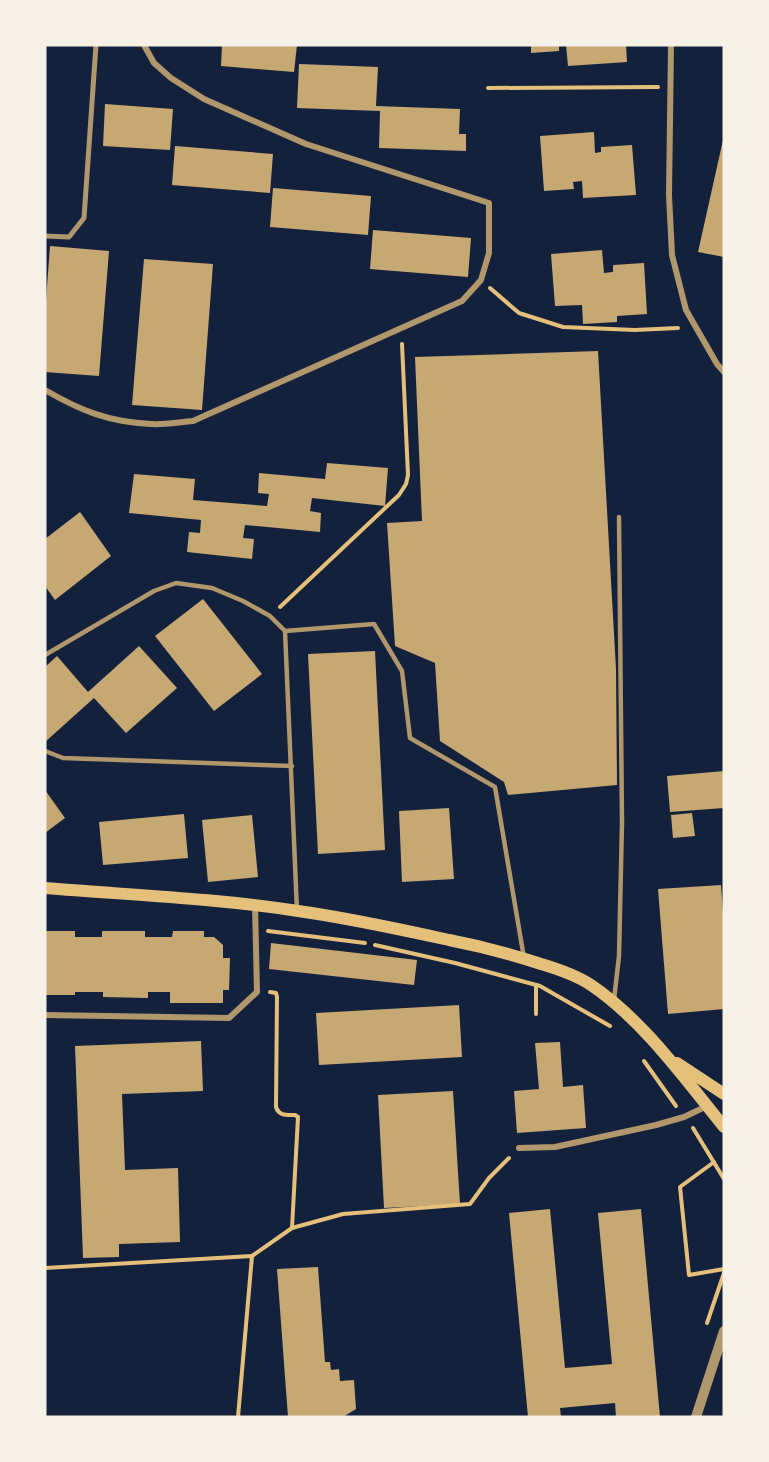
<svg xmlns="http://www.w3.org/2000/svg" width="769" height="1462" font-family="'Space Grotesk',sans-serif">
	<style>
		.building { fill: #c6a872 }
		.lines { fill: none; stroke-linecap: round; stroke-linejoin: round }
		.path { stroke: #e5c07b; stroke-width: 4 }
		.service { stroke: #b1986c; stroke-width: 4.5 }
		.pedestrian { stroke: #b1986c; stroke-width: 5 }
		.minor { stroke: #b1986c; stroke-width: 6 }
		.tertiary { stroke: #b1986c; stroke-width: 10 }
		.secondary { stroke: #e5c07b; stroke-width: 12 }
	</style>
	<rect width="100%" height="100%" fill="#14213d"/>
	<g class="building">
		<path d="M 222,45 L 297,45 L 294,72 L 221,66 Z"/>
		<path d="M 531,45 L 559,45 L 559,51 L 531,53 Z"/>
		<path d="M 566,45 L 626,45 L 627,62 L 568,66 Z"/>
		<path d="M 299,64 L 378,67 L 376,106 L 460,109 L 459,134 L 466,134 L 466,151 L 379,148 L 380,111 L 297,108 Z"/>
		<path d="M 105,104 L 173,109 L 170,150 L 103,146 Z"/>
		<path d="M 594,132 L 595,153 L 601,152 L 601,147 L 632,145 L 636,195 L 583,198 L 582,181 L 573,182 L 574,189 L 544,191 L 540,136 Z"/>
		<path d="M 723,140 L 724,140 L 724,257 L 698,252 Z"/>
		<path d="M 175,146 L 273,154 L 270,193 L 172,185 Z"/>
		<path d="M 273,188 L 371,196 L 368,235 L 270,227 Z"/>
		<path d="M 373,230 L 471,238 L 468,277 L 370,269 Z"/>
		<path d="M 50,246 L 109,251 L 99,376 L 45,372 L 45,314 Z"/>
		<path d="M 602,250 L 604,273 L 613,272 L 613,265 L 644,263 L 647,314 L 617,316 L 617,322 L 583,324 L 582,305 L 555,306 L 551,254 Z"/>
		<path d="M 144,259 L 213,264 L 202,410 L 132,405 Z"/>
		<path d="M 598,351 L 616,669 L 617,785 L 508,795 L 504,782 L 440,741 L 435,663 L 395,646 L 387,523 L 422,521 L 415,357 Z"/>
		<path d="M 327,463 L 388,468 L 385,506 L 312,498 L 310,511 L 321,513 L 320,532 L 245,525 L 243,538 L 254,539 L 252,559 L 187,552 L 189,532 L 200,533 L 201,520 L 129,513 L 134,474 L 195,479 L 193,500 L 267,506 L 269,494 L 258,493 L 259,473 L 325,479 Z"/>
		<path d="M 80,512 L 111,556 L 55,600 L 45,586 L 45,539 Z"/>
		<path d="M 203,599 L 262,674 L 214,711 L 155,636 Z"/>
		<path d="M 139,646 L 177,688 L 126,733 L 94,698 L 45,742 L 45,667 L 57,656 L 88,692 Z"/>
		<path d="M 375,651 L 385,850 L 318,854 L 308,654 Z"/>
		<path d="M 724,771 L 724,808 L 670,812 L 667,776 Z"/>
		<path d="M 45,790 L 65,818 L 45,833 Z"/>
		<path d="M 449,808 L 454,879 L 402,882 L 399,811 Z"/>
		<path d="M 692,813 L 695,836 L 673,838 L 671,815 Z"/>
		<path d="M 184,814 L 188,858 L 103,865 L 99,822 Z"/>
		<path d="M 252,815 L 258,877 L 208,882 L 202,820 Z"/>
		<path d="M 721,885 L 724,926 L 724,1009 L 668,1014 L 658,889 Z"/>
		<path d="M 45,931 L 75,931 L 75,937 L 102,937 L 102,931 L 145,931 L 145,937 L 172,937 L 173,931 L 204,931 L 204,937 L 214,937 L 223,945 L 223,958 L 230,958 L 229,990 L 223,990 L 223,1003 L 170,1003 L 170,992 L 148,992 L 148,998 L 103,997 L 103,992 L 75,992 L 75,995 L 45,995 Z"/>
		<path d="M 271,943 L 417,960 L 414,985 L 269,969 Z"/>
		<path d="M 459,1005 L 462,1057 L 319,1065 L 316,1013 Z"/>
		<path d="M 201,1041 L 203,1091 L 122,1094 L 125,1170 L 178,1168 L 180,1242 L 119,1244 L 119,1257 L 83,1258 L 75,1046 Z"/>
		<path d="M 560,1042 L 563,1087 L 583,1085 L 586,1128 L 517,1133 L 514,1091 L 539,1089 L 535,1043 Z"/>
		<path d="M 453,1091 L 460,1204 L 384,1208 L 378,1095 Z"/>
		<path d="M 550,1209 L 565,1368 L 612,1364 L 598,1213 L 641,1209 L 660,1417 L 616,1417 L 615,1403 L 560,1408 L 561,1417 L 528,1417 L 509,1213 Z"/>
		<path d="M 318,1267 L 325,1362 L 330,1362 L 331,1370 L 339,1369 L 340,1381 L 354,1380 L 356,1409 L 343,1417 L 288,1417 L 277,1269 Z"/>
	</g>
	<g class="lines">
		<g class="path">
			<path d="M 488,88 L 658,87"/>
			<path d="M 490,288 L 519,313 L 563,327 L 635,330 L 678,328"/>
			<path d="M 280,607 L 399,495 L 406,484 L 408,475 L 402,344"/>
			<path d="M 268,931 L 365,943"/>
			<path d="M 375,945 L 455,963 L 540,986 L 610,1026"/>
			<path d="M 536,985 L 536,1014"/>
			<path d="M 270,992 L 276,993 L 277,997 L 276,1107 C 279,1116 286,1115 295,1115 L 298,1117 L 292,1228"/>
			<path d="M 644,1061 L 676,1106"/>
			<path d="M 693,1128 L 724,1179"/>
			<path d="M 714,1162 L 680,1187 L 689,1275 L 724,1269"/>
			<path d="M 252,1256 L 292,1228 L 343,1214 L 470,1204 L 489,1178 L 509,1158"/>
			<path d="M 45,1268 L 252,1256 L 238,1417"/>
			<path d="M 707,1323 L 724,1273"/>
		</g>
		<g class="service">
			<path d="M 285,631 L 374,624 L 402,671 L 410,738 L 495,787 L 524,958"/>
			<path d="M 45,655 L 154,591 L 176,583 L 212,588 L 243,601 L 270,616 L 285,631 L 297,911"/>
			<path d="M 45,751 L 63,758 L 292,766"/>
			<path d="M 614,1000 L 619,956 L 622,823 L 619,517"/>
		</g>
		<path class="pedestrian" d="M 45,236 L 69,237 L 84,218 L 96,45"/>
		<g class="minor">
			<path d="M 671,45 L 669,195 L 672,255 L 686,310 L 717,364 L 724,372"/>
			<path d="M 45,390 C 81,411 109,422 151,424 C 164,425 179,422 193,421 L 462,301 L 481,280 L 489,253 L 489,203 L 306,144 L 204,99 L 171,78 L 154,63 L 144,45"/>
			<path d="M 45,1015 L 229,1018 L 257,992 L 255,905"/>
			<path d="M 519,1148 L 555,1147 L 656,1125 L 684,1117 L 707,1106"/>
		</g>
		<path class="tertiary" d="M 696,1417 L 724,1331"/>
		<g class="secondary">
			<path d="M 45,888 C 129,895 214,898 298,911 C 349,918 399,929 449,940 C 480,946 511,954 541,964 C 558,969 576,975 591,985 C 643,1020 685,1079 724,1127"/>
			<path d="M 677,1063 L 724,1094"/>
		</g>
	</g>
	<rect width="769" height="1462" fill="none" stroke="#f6f1e7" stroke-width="93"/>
</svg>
